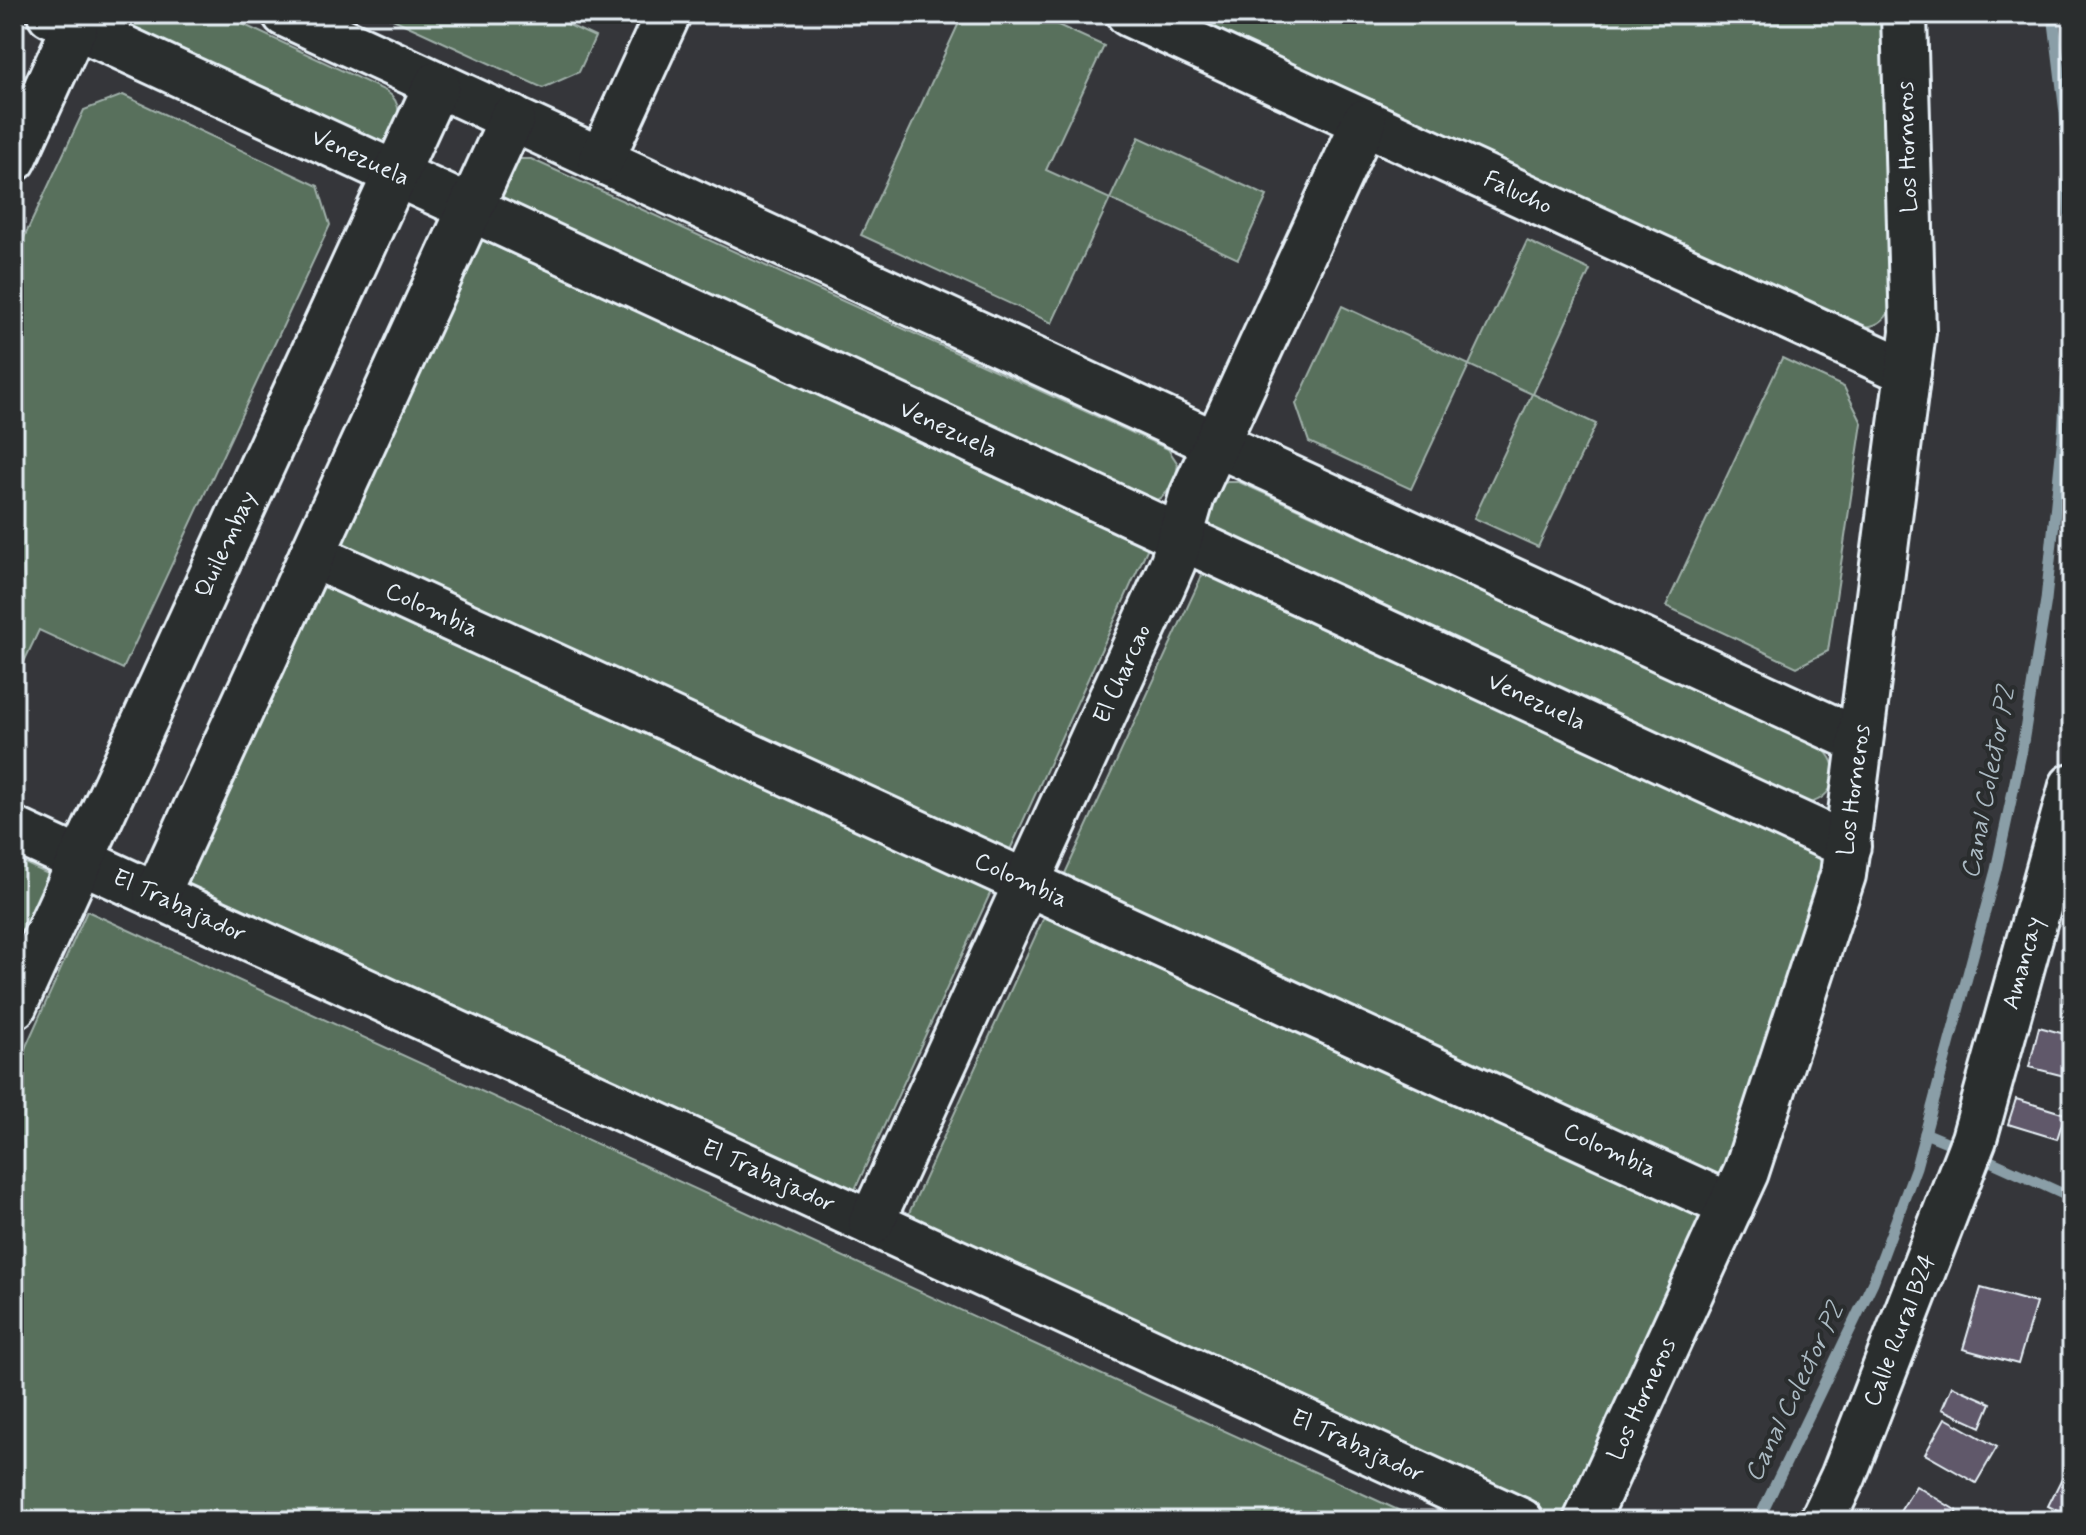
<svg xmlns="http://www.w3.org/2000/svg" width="2086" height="1535" font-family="Mynerve,sans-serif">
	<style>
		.green { fill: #58705c; stroke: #a0b0aa; stroke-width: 2 }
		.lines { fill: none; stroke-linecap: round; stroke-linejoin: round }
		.stream { stroke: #8a9ea7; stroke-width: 11 }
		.building { fill: #60596a; stroke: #e8f1f8; stroke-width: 2 }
		.minor-casing { stroke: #e8f1f8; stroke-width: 50 }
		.minor { stroke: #2a2d2e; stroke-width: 44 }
		.labels { text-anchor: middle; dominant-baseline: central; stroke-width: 8; stroke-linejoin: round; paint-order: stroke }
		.street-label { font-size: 24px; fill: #e8f1f8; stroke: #2a2d2e }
		.water-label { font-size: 26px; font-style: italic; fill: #aab9c2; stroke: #2a2d2e }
	</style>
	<rect width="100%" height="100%" fill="#35363a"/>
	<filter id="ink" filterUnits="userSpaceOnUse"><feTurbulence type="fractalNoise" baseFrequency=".0125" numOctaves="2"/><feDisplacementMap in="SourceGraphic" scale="16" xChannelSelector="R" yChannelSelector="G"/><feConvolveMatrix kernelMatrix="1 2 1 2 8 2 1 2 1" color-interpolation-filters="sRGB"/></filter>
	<g filter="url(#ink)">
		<g class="green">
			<path d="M 82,14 L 221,14 L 386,91 C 407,105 399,132 380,146 Z"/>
			<path d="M 382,14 L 545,14 L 595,37 L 579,72 L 543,88 Z"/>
			<path d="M 963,14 L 1034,14 L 1104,46 L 1046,170 L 1110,199 L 1139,137 L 1267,196 L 1238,259 L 1110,199 L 1052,323 L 861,235 Z"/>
			<path d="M 1181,14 L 1884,14 L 1891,309 C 1884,322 1875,327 1861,327 Z"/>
			<path d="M 123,95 L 318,186 L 330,225 L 123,669 L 39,630 L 14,683 L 14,259 L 84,110 Z"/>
			<path d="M 519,159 L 531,159 L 1168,449 L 1178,464 C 1176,480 1168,498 1151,503 L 498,201 L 514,161 Z"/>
			<path d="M 477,238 L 1149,545 L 1009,852 L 337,545 Z"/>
			<path d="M 1527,241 L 1590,270 L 1533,394 L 1596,424 L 1538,547 L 1474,518 L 1532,394 L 1469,365 L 1411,489 L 1309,442 L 1296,404 L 1342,306 L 1469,365 Z"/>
			<path d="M 1782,358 L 1844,387 L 1862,423 L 1828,651 L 1797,667 L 1666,606 Z"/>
			<path d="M 1227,482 L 1239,482 L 1818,746 C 1846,763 1836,802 1803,804 L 1209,529 L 1205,518 L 1222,484 Z"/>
			<path d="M 1204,571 L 1829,857 L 1721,1179 L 1062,880 Z"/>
			<path d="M 321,580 L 993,887 L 853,1194 L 181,887 Z"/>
			<path d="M 14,858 L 50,875 L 14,951 Z"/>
			<path d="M 87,911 L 1422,1521 L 14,1521 L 14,1073 Z"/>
			<path d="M 1044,917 L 1708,1219 L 1568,1521 L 1556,1521 L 904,1224 Z"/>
		</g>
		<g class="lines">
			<g class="stream">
				<path d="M 1925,1133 L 1961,1148"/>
				<path d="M 1977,1155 L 2072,1198"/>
				<path d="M 1758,1521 L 1873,1282 L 1916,1167 L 1996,870 L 2022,749 L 2046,600 L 2063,435 L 2072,282 L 2065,113 L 2053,14"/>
			</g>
		</g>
		<g class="building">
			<path d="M 2039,1027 L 2072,1036 L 2072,1078 L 2029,1067 Z"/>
			<path d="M 2016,1099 L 2065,1114 L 2057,1139 L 2008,1124 Z"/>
			<path d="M 1981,1288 L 2036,1303 L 2018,1364 L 1963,1349 Z"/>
			<path d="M 1952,1386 L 1991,1403 L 1981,1427 L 1942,1409 Z"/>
			<path d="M 1945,1418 L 1997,1447 L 1976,1483 L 1925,1454 Z"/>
			<path d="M 2068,1466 L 2072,1468 L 2072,1518 L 2048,1506 Z"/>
			<path d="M 1916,1486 L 1957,1511 L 1951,1521 L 1894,1521 Z"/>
		</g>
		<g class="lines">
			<g class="minor-casing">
				<g id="minor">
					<path id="s1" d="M 50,14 L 1848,846"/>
					<path d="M 285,14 L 1860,741"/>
					<path id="s2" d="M 1129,14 L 1908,372"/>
					<path d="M 14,159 L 75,26"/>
					<path d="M 601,160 L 668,14"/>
					<path id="s3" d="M 312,555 L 1731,1206"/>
					<path id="s4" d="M 14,830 L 1521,1521"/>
					<path d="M 156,896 L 512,118"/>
					<path id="s5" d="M 14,1006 L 437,84"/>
					<path id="s6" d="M 871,1223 L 1163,585 L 1173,562 L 1192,496 L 1364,122"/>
					<path id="s7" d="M 1586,1521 L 1746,1172 L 1843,875 L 1913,332 L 1904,14"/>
					<path id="s8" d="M 1822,1521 L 1843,1477 L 1974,1139 L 2072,786"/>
				</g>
			</g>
			<use href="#minor" class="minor"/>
		</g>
	</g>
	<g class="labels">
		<g class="street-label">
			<text transform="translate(1908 147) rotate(-92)">Los Horneros</text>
			<text stroke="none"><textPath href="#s1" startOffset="342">Venezuela</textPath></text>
			<text stroke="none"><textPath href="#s2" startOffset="428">Falucho</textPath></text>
			<text stroke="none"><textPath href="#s1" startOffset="990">Venezuela</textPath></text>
			<text stroke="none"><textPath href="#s5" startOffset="508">Quilembay</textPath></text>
			<text stroke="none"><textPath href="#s3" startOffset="132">Colombia</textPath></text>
			<text stroke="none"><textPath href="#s6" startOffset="604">El Charcao</textPath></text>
			<text stroke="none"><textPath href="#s1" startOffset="1638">Venezuela</textPath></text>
			<text stroke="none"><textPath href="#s7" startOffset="782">Los Horneros</textPath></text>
			<text stroke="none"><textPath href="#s3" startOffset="780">Colombia</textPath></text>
			<text stroke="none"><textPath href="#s4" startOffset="182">El Trabajador</textPath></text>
			<text stroke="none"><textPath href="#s8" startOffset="594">Amancay</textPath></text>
			<text stroke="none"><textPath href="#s3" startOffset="1428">Colombia</textPath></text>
			<text stroke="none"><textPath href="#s4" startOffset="830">El Trabajador</textPath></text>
			<text stroke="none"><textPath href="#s8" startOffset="206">Calle Rural B24</textPath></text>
			<text stroke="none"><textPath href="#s7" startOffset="134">Los Horneros</textPath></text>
			<text stroke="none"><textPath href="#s4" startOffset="1478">El Trabajador</textPath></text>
		</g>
		<g class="water-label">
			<text transform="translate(1989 783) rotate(-79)">Canal Colector P2</text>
			<text transform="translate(1795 1393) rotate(-64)">Canal Colector P2</text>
		</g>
	</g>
	<rect width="2086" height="1535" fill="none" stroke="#2a2d2e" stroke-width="48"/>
	<rect x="24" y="24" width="2038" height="1487" fill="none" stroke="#e8f1f8" stroke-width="3" filter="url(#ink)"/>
</svg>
